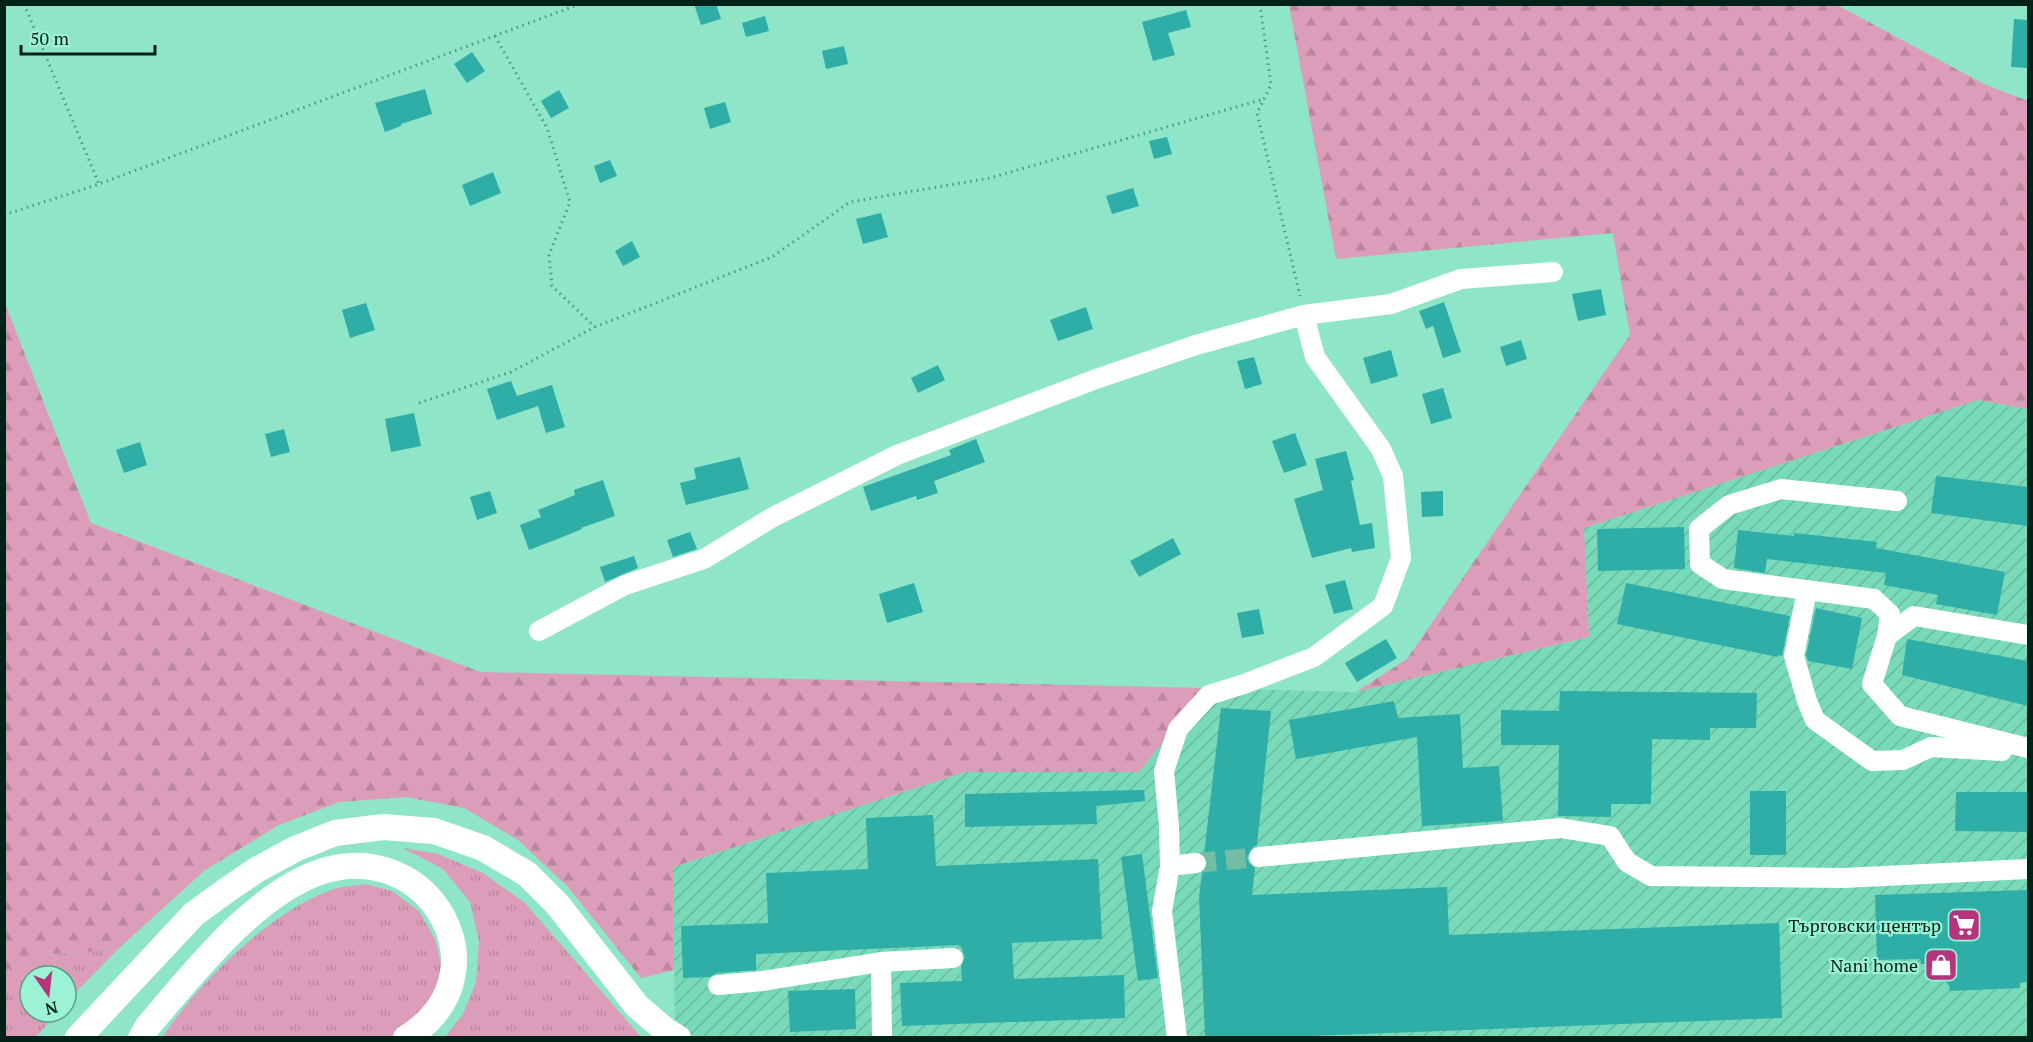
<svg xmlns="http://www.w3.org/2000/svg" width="2033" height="1042" font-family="'PT Serif',serif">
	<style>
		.industrial { fill: url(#industrial-furrows) }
		.grass { fill: url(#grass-tufts) }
		.forest { fill: url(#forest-firs) }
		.building { fill: #2fada7 }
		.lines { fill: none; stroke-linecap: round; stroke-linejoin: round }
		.minor-tunnel { stroke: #72bea4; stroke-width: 20; stroke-dasharray: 20 10; stroke-linecap: butt }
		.path { stroke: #559680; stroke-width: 3; stroke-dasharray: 1.5 4.5; stroke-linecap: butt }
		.minor { stroke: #fff; stroke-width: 20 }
		.major { stroke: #fff; stroke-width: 26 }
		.labels { text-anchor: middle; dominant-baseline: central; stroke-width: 4.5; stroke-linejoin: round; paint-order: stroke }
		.poi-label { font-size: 18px; fill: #002117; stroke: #9cf2d4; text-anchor: end }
	</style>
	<defs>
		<pattern id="industrial-furrows" width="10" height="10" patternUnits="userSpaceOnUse" patternTransform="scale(1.5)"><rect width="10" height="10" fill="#79daba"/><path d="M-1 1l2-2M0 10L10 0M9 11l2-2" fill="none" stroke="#67bb9f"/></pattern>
		<pattern id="grass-tufts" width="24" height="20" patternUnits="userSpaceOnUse" patternTransform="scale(1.5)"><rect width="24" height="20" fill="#db9dba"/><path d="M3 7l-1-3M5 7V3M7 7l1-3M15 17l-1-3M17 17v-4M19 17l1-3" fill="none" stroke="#ba879f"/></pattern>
		<pattern id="forest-firs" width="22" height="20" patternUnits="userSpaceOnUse" patternTransform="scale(1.5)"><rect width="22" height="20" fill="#db9dba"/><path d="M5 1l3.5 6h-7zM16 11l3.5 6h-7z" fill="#ba879f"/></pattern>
	</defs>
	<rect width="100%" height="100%" fill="#8fe5c7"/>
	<path class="industrial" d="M 1978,400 L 2028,409 L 2028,1037 L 675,1037 L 673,867 L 965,772 L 1139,772 L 1206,688 L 1356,692 L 1589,637 L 1584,528 Z"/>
	<g class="grass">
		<path d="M 403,848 L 438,854 L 483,873 L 525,903 L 641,1037 L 445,1037 L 463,1014 L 476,982 L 479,941 L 470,902 L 443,869 Z"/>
		<path d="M 365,884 L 392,891 L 419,911 L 435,939 L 442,968 L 436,1001 L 417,1021 L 391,1037 L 162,1038 C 198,983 270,911 334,889 C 343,886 355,886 365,884 Z"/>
		<path d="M 117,950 L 66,1002 L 66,976 L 30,976 L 30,1012 L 58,1012 L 36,1037 L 5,1037 L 4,970 L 50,954 Z"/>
	</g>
	<g class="forest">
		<path d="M 1289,5 L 1837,5 L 1984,84 L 2028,101 L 2028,409 L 1978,400 L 1584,528 L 1589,637 L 1356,692 L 1407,659 L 1630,335 L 1613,233 L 1336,259 Z"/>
		<path d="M 4,301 L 91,523 L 480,672 L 1206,688 L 1139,772 L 965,772 L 673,867 L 674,970 L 641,978 L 568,887 L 518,840 L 464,808 L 406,797 L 339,802 L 279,825 L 205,870 L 117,950 L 50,954 L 5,970 Z"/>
	</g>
	<g class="building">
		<path d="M 694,4 L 716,4 L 721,19 L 701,25 Z"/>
		<path d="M 1186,10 L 1191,27 L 1168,33 L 1175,55 L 1153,61 L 1142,22 Z"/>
		<path d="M 765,16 L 769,31 L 746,37 L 742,23 Z"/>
		<path d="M 2014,19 L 2028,20 L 2028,68 L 2011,67 Z"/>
		<path d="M 844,46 L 848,64 L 826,69 L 822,51 Z"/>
		<path d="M 472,52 L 485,71 L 467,83 L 454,64 Z"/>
		<path d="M 425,89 L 432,114 L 401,124 L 401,126 L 385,132 L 375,103 Z"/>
		<path d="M 559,90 L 569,108 L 551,118 L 541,101 Z"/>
		<path d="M 725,102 L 731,122 L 710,129 L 704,108 Z"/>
		<path d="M 1167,137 L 1172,154 L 1154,159 L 1149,141 Z"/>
		<path d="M 610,160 L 617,176 L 600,183 L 594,166 Z"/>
		<path d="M 493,172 L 501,193 L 470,206 L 462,185 Z"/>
		<path d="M 1133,188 L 1139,206 L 1112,214 L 1106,196 Z"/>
		<path d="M 881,213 L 888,237 L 863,244 L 856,219 Z"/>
		<path d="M 632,241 L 640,257 L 623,266 L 615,251 Z"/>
		<path d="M 1601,289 L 1606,315 L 1578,321 L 1572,294 Z"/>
		<path d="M 1444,302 L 1461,352 L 1443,358 L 1433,326 L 1426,329 L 1419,311 Z"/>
		<path d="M 366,303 L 375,330 L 350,338 L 342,310 Z"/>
		<path d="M 1086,307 L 1093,329 L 1058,341 L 1050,320 Z"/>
		<path d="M 1521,340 L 1527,359 L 1506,366 L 1500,347 Z"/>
		<path d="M 1391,350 L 1398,376 L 1371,384 L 1363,358 Z"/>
		<path d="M 1254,357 L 1262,384 L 1245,389 L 1237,361 Z"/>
		<path d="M 938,365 L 945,380 L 918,393 L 911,378 Z"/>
		<path d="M 511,381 L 517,396 L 552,385 L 565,427 L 546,433 L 538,406 L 497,420 L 487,389 Z"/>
		<path d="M 1443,388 L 1452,418 L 1431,424 L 1422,394 Z"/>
		<path d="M 414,413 L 421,446 L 391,452 L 385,419 Z"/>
		<path d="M 284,429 L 290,452 L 271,457 L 265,434 Z"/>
		<path d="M 1295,433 L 1307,465 L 1284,473 L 1272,441 Z"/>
		<path d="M 976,439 L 985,462 L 934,481 L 938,493 L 917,500 L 916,496 L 871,511 L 863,487 L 951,455 L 949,450 Z"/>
		<path d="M 140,442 L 147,465 L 124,473 L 116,450 Z"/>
		<path d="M 1346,451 L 1354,480 L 1351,481 L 1360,525 L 1372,523 L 1375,548 L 1352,552 L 1351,548 L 1312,558 L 1294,499 L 1323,490 L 1315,459 Z"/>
		<path d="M 740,457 L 749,489 L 686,505 L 680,483 L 696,479 L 694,468 Z"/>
		<path d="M 1936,476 L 2028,487 L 2028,526 L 1931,513 Z"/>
		<path d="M 603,480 L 615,516 L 581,528 L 582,529 L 565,536 L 529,550 L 520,525 L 541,517 L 538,510 L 575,495 L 574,490 Z"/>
		<path d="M 490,491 L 497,513 L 477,520 L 470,497 Z"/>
		<path d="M 1443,491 L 1443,516 L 1422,517 L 1421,492 Z"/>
		<path d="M 1684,527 L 1685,569 L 1598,571 L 1597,529 Z"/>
		<path d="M 1738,530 L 1794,536 L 1794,533 L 1877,542 L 1876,548 L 2005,572 L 1997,615 L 1936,604 L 1938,595 L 1884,585 L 1886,573 L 1767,559 L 1765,573 L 1734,568 Z"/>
		<path d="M 690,532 L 697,549 L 673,557 L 667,540 Z"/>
		<path d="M 1173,538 L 1181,554 L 1139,577 L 1130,561 Z"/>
		<path d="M 634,556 L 638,568 L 605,582 L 600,567 Z"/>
		<path d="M 1345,580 L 1353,609 L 1334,614 L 1325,585 Z"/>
		<path d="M 914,583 L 923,612 L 887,623 L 879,594 Z"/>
		<path d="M 1626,583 L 1790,616 L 1782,656 L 1778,655 L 1778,657 L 1617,624 Z"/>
		<path d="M 1816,608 L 1862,618 L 1852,669 L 1808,661 L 1806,655 Z"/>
		<path d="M 1259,609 L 1264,634 L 1242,638 L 1237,613 Z"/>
		<path d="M 1386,639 L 1397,658 L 1357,682 L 1345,663 Z"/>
		<path d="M 1907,639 L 2028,661 L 2028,706 L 1902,675 Z"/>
		<path d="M 1560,691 L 1757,693 L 1756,728 L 1710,728 L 1710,740 L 1652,739 L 1651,804 L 1611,804 L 1611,817 L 1558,816 L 1559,745 L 1501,745 L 1501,710 L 1559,711 Z"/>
		<path d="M 1394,701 L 1398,718 L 1460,714 L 1463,768 L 1499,766 L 1503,821 L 1422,826 L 1417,737 L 1296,759 L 1289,720 Z"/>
		<path d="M 1221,708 L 1271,711 L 1257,845 L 1252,848 L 1247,858 L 1250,864 L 1255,868 L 1252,895 L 1447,887 L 1449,935 L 1779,923 L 1782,1018 L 1256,1038 L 1205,1038 L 1199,897 L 1202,873 L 1207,868 L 1208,862 L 1204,855 Z"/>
		<path d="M 1144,790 L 1145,801 L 1096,806 L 1097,824 L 965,827 L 965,794 Z"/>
		<rect x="1750" y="791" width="36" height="64"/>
		<path d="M 1956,792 L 2028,792 L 2028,832 L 1955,831 Z"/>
		<path d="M 933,815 L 936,866 L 1098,859 L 1102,939 L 1012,943 L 1014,979 L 1124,975 L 1125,1018 L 902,1026 L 900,983 L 962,981 L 961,966 L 965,957 L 960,945 L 756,954 L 756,970 L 717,973 L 710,977 L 683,978 L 681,926 L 768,923 L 766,873 L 868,869 L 866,818 Z"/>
		<path d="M 1142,854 L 1158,978 L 1138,981 L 1121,857 Z"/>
		<path d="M 2028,890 L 2028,982 L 2020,983 L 2020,988 L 1950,991 L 1949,985 L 1926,964 L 1921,964 L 1920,959 L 1877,960 L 1875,895 Z"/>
		<path d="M 855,989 L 856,1029 L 790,1032 L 788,991 Z"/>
	</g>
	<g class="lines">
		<path class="minor-tunnel" d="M 1196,863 L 1259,857"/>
		<g class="path">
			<path d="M 24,4 L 99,184"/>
			<path d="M 1260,4 L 1271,85 L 1257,113 L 1300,296"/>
			<path d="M 495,36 L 547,128 L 570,202 L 549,255 L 552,286 L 595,327"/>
			<path d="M 4,215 L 99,184 L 580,4"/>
			<path d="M 419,403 L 511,372 L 595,327 L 772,257 L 850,202 L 990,178 L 1264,99"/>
		</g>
		<g class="minor">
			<path d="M 1807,590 L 1794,656 L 1807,701 L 1815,720 L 1872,761 L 1903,760 L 1931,747 L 2002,751"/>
			<path d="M 539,631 L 625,585 L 704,559 L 773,517 L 897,455 L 1096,379 L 1196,345 L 1304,315 L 1391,304 L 1461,279 L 1553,272"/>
			<path d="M 2028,635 L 1914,616 L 1887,636 L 1872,684 L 1900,716 L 2028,748"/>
			<path d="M 1887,636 L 1890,614 L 1874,599 L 1723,579 L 1700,564 L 1699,529 L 1729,505 L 1781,489 L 1897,501"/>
			<path d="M 1259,857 L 1560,828 L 1610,836 L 1627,862 L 1651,876 L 1843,878 L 2028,869"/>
			<path d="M 1170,866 L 1196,863"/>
			<path d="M 881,962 L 882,1038"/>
			<path d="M 718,985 L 763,981 L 881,962 L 953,958"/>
			<path d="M 1177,1038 L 1162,911 L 1170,866 L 1169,826 L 1164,771 L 1178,729 L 1209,695 L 1244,684 L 1314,657 L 1383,606 L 1401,558 L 1393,476 L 1381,449 L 1315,357 L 1304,315"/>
		</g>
		<g class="major">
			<path d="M 78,1038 L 194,914 L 227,890 L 258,869 L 295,849 L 335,833 L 383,827 L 434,831 L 483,848 L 527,874 L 558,905 L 637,1006 L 665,1030 L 678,1038"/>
			<path d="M 141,1038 L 148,1026 C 193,974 253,895 320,872 C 430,835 509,975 406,1038"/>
		</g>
	</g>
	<defs>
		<g id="supermarket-square" transform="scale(1.725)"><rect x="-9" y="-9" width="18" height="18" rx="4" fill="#b5347d" stroke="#9cf2d4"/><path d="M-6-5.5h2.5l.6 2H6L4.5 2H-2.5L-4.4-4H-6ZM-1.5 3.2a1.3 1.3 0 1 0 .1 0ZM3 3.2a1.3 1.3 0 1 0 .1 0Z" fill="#fff"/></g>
		<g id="shop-square" transform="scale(1.725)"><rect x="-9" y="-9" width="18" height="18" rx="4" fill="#b5347d" stroke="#9cf2d4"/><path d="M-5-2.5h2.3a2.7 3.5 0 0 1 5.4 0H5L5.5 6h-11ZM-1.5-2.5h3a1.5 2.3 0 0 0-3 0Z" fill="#fff"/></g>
	</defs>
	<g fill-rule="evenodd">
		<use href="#supermarket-square" x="1964" y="925"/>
		<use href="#shop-square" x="1941" y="965"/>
	</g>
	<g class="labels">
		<g class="poi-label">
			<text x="1941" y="925">Търговски център</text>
			<text x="1918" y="965">Nani home</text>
		</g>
	</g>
	<rect width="2033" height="1042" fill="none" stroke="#002117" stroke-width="12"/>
	<g transform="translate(48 994) rotate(166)"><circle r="28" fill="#9cf2d4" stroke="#5e9e88" stroke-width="1.5"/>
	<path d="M0-4.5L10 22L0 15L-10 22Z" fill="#b5347d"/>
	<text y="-9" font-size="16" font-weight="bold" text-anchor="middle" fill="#002117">N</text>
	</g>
	<path d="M21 45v9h134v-9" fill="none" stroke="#002117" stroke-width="3"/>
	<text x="30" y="45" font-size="18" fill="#002117" stroke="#9cf2d4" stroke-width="4.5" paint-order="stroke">50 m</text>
</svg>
